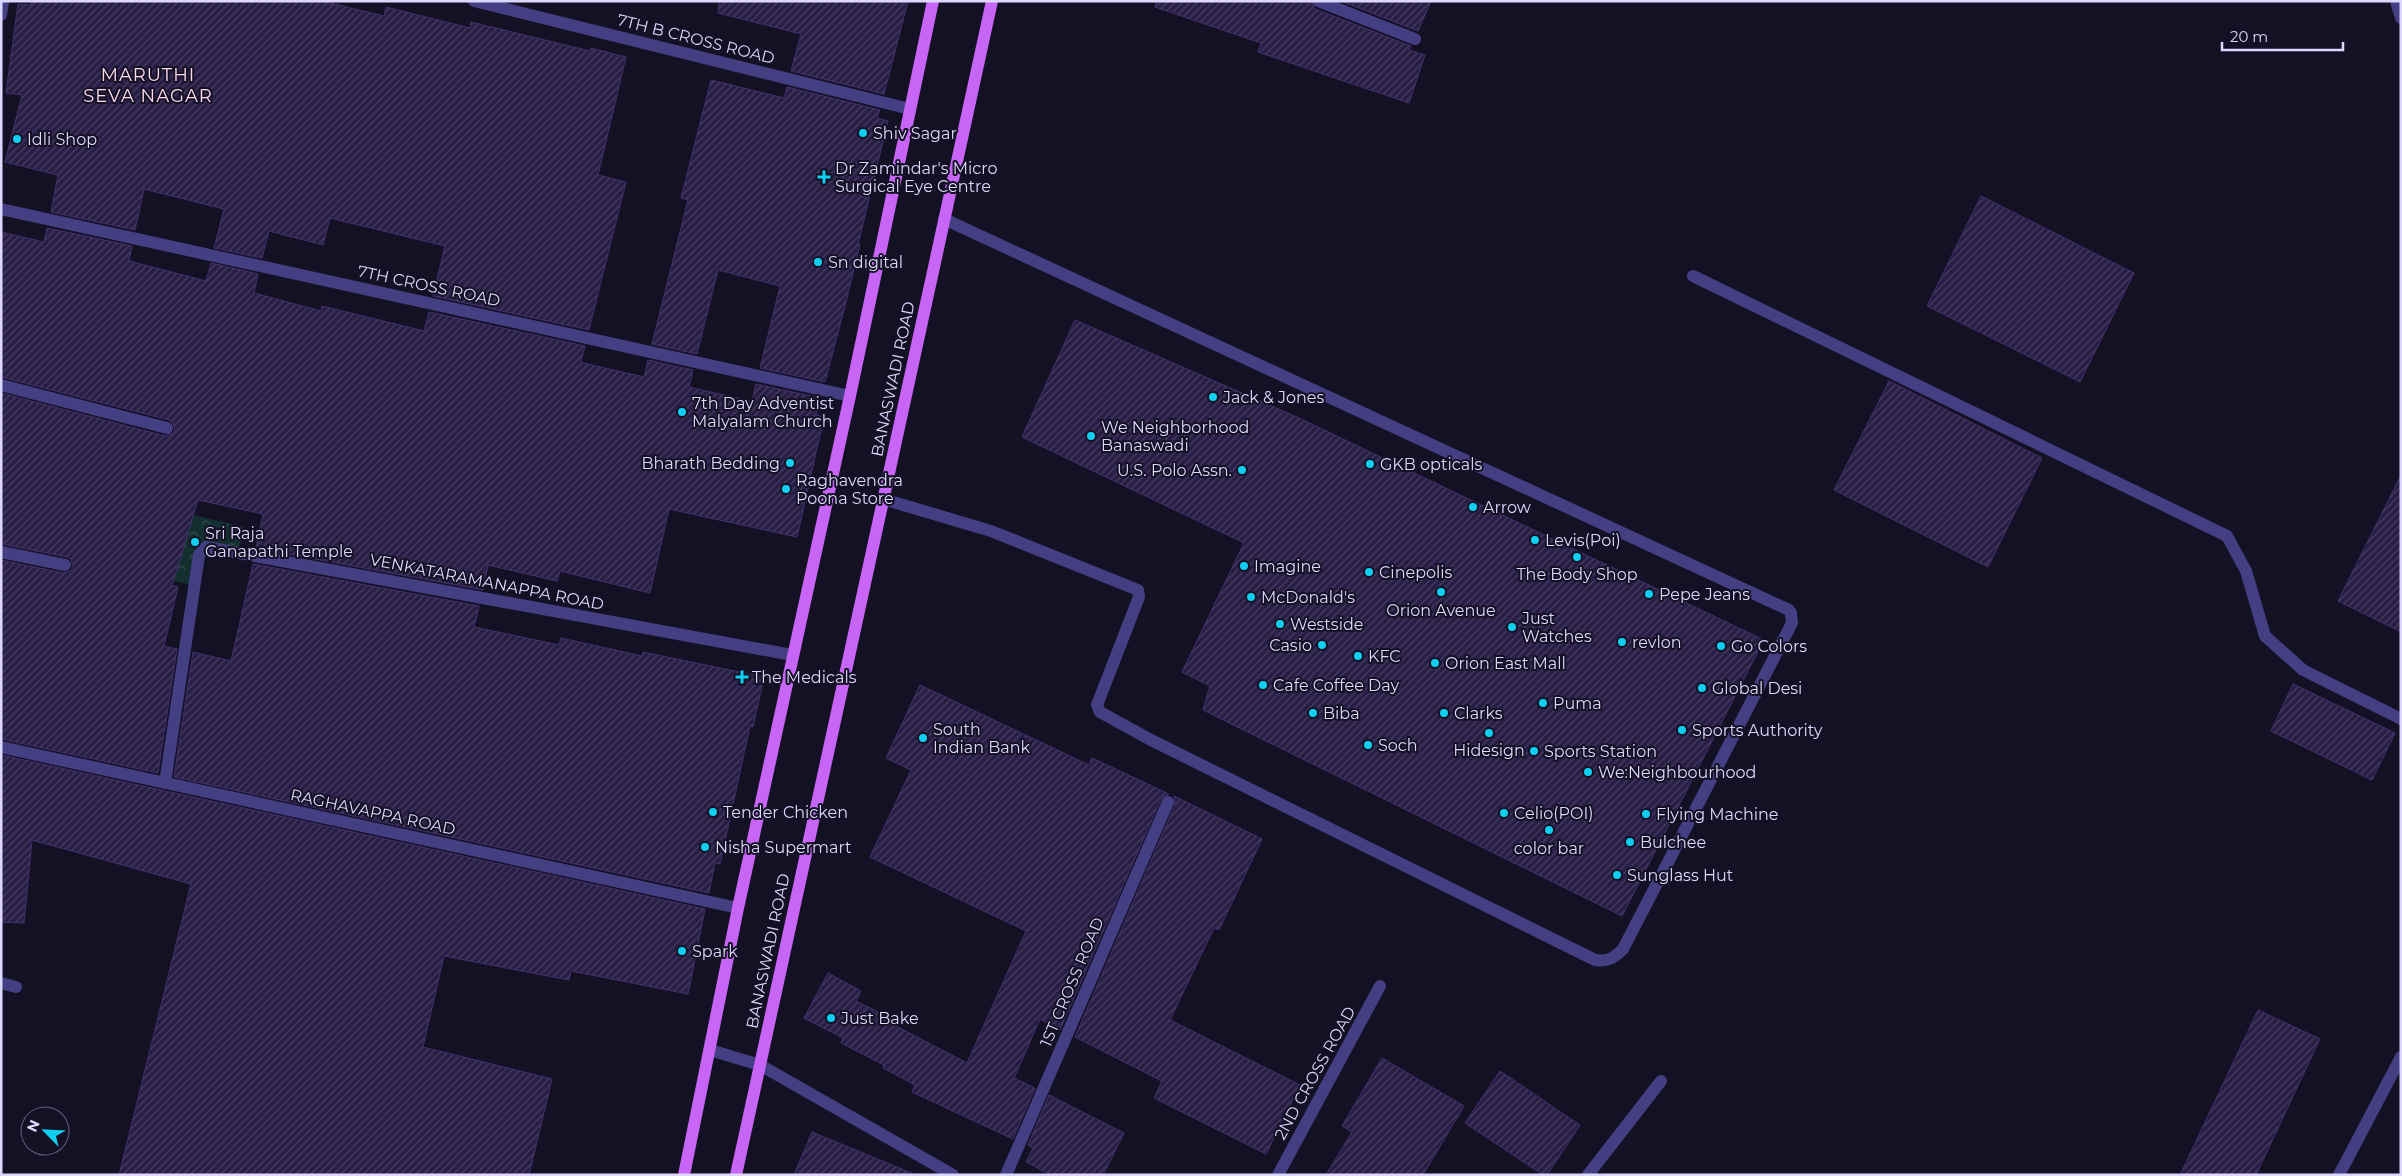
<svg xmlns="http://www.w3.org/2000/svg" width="2402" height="1176" font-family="Montserrat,sans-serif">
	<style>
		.park { fill: url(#park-crowns) }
		.building { fill: url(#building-hatch); stroke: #413170 }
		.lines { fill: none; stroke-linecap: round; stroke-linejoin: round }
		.lane { stroke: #443e82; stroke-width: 12 }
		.street { stroke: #443e82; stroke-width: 12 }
		.primary { stroke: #c765f6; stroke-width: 12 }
		.poi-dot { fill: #0fcff1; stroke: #151125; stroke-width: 2 }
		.labels { text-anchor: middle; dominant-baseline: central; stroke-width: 4; stroke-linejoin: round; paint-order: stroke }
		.street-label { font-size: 16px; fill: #ded7fd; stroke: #151125 }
		.poi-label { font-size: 16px; fill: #ded7fd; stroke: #151125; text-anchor: start }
		.neighbourhood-label { font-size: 18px; letter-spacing: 1px; fill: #fdd9ee; stroke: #151125 }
	</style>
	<defs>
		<pattern id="park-crowns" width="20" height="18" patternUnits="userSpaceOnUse" patternTransform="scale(1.25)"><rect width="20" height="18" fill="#142f2f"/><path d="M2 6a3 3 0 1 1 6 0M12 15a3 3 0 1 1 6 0" fill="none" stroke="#364c4e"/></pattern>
		<pattern id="building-hatch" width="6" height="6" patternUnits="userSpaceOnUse" patternTransform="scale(1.25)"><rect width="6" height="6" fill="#281e45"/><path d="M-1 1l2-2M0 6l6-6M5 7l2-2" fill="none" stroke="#473e61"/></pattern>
	</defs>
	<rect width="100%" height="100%" fill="#151125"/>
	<path class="park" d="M 163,508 L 244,527 L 238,552 L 199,556 L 194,585 L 149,576 Z"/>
	<g class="building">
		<path d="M 32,1 L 322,1 L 384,16 L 386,7 L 470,28 L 471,22 L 590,51 L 591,48 L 626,57 L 598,175 L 626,182 L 589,330 L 433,296 L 445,246 L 330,218 L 323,245 L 269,231 L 262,258 L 214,248 L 224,209 L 144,189 L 135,230 L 51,212 L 58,175 L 5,162 L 22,95 L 6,93 L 18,4 L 31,5 Z"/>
		<path d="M 719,1 L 908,1 L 884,94 L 791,71 L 801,34 L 718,13 Z"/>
		<path d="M 1156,1 L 1310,1 L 1315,9 L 1411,46 L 1409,50 L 1425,55 L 1409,103 L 1258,52 L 1261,43 L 1155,7 Z"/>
		<path d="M 1341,1 L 1431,1 L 1418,31 Z"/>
		<path d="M 711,80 L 784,98 L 787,87 L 880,110 L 877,118 L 888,121 L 858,244 L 860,244 L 846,302 L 825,382 L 760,368 L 780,286 L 718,270 L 697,354 L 652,344 L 688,200 L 681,198 Z"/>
		<path d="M 1981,196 L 2134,273 L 2080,382 L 1927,306 Z"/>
		<path d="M 47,228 L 132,246 L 129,261 L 206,281 L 211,263 L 258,274 L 254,293 L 321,311 L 322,306 L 424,331 L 429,312 L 585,346 L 581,361 L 583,363 L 644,377 L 648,360 L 693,370 L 689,387 L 750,401 L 752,401 L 756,384 L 820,398 L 816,415 L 824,417 L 797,537 L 669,509 L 650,593 L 560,571 L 557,581 L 488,565 L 483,590 L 256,548 L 263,514 L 198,500 L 172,586 L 178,587 L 164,646 L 177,649 L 158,773 L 1,739 L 1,560 L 63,573 L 71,571 L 73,566 L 71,559 L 67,557 L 1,544 L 1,393 L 165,436 L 172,434 L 175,430 L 173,423 L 169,420 L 1,377 L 1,232 L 44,242 Z"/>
		<path d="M 1075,320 L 1299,418 L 1764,640 L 1622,916 L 1203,710 L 1210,686 L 1182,672 L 1244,543 L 1022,437 Z"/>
		<path d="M 1889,381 L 2042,458 L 1988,567 L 1834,490 Z"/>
		<path d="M 2401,475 L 2401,632 L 2338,601 Z"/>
		<path d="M 253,564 L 479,606 L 474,627 L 559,645 L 561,638 L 642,656 L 643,652 L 764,677 L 753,727 L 750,726 L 720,864 L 715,863 L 709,893 L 174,777 L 193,652 L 231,661 Z"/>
		<path d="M 2293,684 L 2395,733 L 2372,780 L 2271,731 Z"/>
		<path d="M 920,685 L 1089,765 L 1092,758 L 1169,794 L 1161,799 L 1060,1030 L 1040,1019 L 1014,1078 L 1035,1088 L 1013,1139 L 912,1092 L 915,1085 L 883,1068 L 884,1065 L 841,1043 L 843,1038 L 804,1018 L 828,973 L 861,991 L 856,1001 L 894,1020 L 892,1024 L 967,1063 L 1026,931 L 870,857 L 911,770 L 886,758 Z"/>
		<path d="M 1,755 L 705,909 L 688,994 L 571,971 L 569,980 L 444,956 L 423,1047 L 552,1079 L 529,1175 L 119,1175 L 191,884 L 32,840 L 24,923 L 1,922 Z"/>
		<path d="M 1174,796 L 1262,839 L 1219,930 L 1214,928 L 1170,1020 L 1300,1085 L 1266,1154 L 1154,1098 L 1162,1081 L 1075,1037 L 1175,805 Z"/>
		<path d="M 2258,1010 L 2320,1039 L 2256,1175 L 2180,1175 Z"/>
		<path d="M 1382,1058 L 1464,1106 L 1423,1175 L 1326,1175 L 1352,1132 L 1342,1126 Z"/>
		<path d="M 1500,1071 L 1580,1125 L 1547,1175 L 1543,1175 L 1465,1123 Z"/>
		<path d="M 1049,1095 L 1124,1133 L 1103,1175 L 1051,1175 L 1026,1162 L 1033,1148 L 1028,1145 Z"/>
		<path d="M 812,1132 L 914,1174 L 914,1175 L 794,1175 Z"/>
	</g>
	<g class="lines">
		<g class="lane">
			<path d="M 2396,1 L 2401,18"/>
			<path d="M 1693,276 L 2227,536 L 2246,571 L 2265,636 L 2303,670 L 2401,719"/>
			<path d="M 883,499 L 991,531 L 1138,590 L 1139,597 L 1097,705 L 1100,712 L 1151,740 L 1595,960 C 1608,962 1614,958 1623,949 L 1792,623 L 1791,613 L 1789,610 L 944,219"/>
			<path d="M 2339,1175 L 2401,1057"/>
		</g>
		<g class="street">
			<path d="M 474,1 L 910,109"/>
			<path d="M 1318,1 L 1415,39"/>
			<path d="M 1,15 L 3,1"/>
			<path d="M 1,209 L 850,396"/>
			<path d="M 1,385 L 167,428"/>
			<path d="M 1,552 L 65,565"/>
			<path d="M 1,747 L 738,908"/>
			<path d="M 165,783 L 199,555 L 206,547 L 792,655"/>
			<path d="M 1,983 L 16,987"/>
			<path d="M 710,1050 L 760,1065 L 953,1175"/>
			<path d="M 1006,1175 L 1168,802"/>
			<path d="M 1278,1175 L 1380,986"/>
			<path d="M 1588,1175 L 1661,1081"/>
		</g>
		<g class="primary">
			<path d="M 684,1175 L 738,908 L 850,396 L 933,1"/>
			<path d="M 736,1175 L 992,1"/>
		</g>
	</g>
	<g class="poi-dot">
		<circle cx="863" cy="133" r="5"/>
		<circle cx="17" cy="139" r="5"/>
		<path d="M821.5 169.5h5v5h5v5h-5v5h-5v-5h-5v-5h5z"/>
		<circle cx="818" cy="262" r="5"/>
		<circle cx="1213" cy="397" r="5"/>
		<circle cx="682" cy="412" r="5"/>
		<circle cx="1091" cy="436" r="5"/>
		<circle cx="790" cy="463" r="5"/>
		<circle cx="1370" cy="464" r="5"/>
		<circle cx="1242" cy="470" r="5"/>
		<circle cx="786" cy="489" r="5"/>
		<circle cx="1473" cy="507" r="5"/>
		<circle cx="1535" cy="540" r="5"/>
		<circle cx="195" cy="542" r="5"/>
		<circle cx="1577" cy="557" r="5"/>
		<circle cx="1244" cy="566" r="5"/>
		<circle cx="1369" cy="572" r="5"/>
		<circle cx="1441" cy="592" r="5"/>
		<circle cx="1649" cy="594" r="5"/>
		<circle cx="1251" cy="597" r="5"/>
		<circle cx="1280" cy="624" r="5"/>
		<circle cx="1512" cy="627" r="5"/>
		<circle cx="1622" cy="642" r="5"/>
		<circle cx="1322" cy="645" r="5"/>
		<circle cx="1721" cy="646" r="5"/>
		<circle cx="1358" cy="656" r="5"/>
		<circle cx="1435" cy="663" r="5"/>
		<path d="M739.5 669.5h5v5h5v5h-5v5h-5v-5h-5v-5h5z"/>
		<circle cx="1263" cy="685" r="5"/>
		<circle cx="1702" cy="688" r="5"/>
		<circle cx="1543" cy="703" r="5"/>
		<circle cx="1313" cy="713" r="5"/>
		<circle cx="1444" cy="713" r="5"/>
		<circle cx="1682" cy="730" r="5"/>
		<circle cx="1489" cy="733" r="5"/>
		<circle cx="923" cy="738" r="5"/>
		<circle cx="1368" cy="745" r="5"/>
		<circle cx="1534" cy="751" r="5"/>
		<circle cx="1588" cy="772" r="5"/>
		<circle cx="713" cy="812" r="5"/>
		<circle cx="1504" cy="813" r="5"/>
		<circle cx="1646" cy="814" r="5"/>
		<circle cx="1549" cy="830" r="5"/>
		<circle cx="1630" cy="842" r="5"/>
		<circle cx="705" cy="847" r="5"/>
		<circle cx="1617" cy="875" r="5"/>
		<circle cx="682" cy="951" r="5"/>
		<circle cx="831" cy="1018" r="5"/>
	</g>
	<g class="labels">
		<g class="street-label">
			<text transform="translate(696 39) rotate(14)">7TH B CROSS ROAD</text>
			<text transform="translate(429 286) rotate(12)">7TH CROSS ROAD</text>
			<text transform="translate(893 379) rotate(-78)">BANASWADI ROAD</text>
			<text transform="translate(487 582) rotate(11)">VENKATARAMANAPPA ROAD</text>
			<text transform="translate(373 812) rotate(12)">RAGHAVAPPA ROAD</text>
			<text transform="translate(768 951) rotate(-78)">BANASWADI ROAD</text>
			<text transform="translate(1072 982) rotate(-67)">1ST CROSS ROAD</text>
			<text transform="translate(1315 1073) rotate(-61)">2ND CROSS ROAD</text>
		</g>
		<g class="poi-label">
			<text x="873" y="133">Shiv Sagar</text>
			<text x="27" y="139">Idli Shop</text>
			<text x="835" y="168">Dr Zamindar's Micro<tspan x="835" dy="18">Surgical Eye Centre</tspan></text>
			<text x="828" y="262">Sn digital</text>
			<text x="1223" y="397">Jack &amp; Jones</text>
			<text x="692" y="403">7th Day Adventist<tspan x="692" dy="18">Malyalam Church</tspan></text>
			<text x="1101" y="427">We Neighborhood<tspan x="1101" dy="18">Banaswadi</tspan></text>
			<text x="780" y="463" text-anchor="end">Bharath Bedding</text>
			<text x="1380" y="464">GKB opticals</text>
			<text x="1232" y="470" text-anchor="end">U.S. Polo Assn.</text>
			<text x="796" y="480">Raghavendra<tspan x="796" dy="18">Poona Store</tspan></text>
			<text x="1483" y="507">Arrow</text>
			<text x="205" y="533">Sri Raja<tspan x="205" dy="18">Ganapathi Temple</tspan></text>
			<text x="1545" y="540">Levis(Poi)</text>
			<text x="1254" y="566">Imagine</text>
			<text x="1379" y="572">Cinepolis</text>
			<text x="1577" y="574" text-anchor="middle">The Body Shop</text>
			<text x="1659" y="594">Pepe Jeans</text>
			<text x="1261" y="597">McDonald's</text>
			<text x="1441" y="610" text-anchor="middle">Orion Avenue</text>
			<text x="1522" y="618">Just<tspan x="1522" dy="18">Watches</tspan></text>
			<text x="1290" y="624">Westside</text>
			<text x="1632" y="642">revlon</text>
			<text x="1312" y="645" text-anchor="end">Casio</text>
			<text x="1731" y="646">Go Colors</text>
			<text x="1368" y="656">KFC</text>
			<text x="1445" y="663">Orion East Mall</text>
			<text x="752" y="677">The Medicals</text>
			<text x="1273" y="685">Cafe Coffee Day</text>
			<text x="1712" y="688">Global Desi</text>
			<text x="1553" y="703">Puma</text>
			<text x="1323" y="713">Biba</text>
			<text x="1454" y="713">Clarks</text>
			<text x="933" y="729">South<tspan x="933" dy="18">Indian Bank</tspan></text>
			<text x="1692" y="730">Sports Authority</text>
			<text x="1378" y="745">Soch</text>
			<text x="1489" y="750" text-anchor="middle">Hidesign</text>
			<text x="1544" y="751">Sports Station</text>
			<text x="1598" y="772">We:Neighbourhood</text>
			<text x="723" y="812">Tender Chicken</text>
			<text x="1514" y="813">Celio(POI)</text>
			<text x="1656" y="814">Flying Machine</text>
			<text x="1640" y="842">Bulchee</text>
			<text x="715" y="847">Nisha Supermart</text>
			<text x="1549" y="848" text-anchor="middle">color bar</text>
			<text x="1627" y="875">Sunglass Hut</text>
			<text x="692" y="951">Spark</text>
			<text x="841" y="1018">Just Bake</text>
		</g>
		<g class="neighbourhood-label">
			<text x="148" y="75">MARUTHI<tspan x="148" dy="21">SEVA NAGAR</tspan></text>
		</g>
	</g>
	<rect width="2402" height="1176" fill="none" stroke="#ded7fd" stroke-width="5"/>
	<g transform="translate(45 1131) rotate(294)"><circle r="24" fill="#151125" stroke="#65607b"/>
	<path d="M0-4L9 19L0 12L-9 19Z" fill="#0fcff1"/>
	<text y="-8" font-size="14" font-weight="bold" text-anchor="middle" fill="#ded7fd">N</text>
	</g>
	<path d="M2222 42v8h121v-8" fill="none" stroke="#ded7fd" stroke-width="2.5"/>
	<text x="2230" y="42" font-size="15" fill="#ded7fd" stroke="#151125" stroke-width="4" paint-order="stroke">20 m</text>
</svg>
